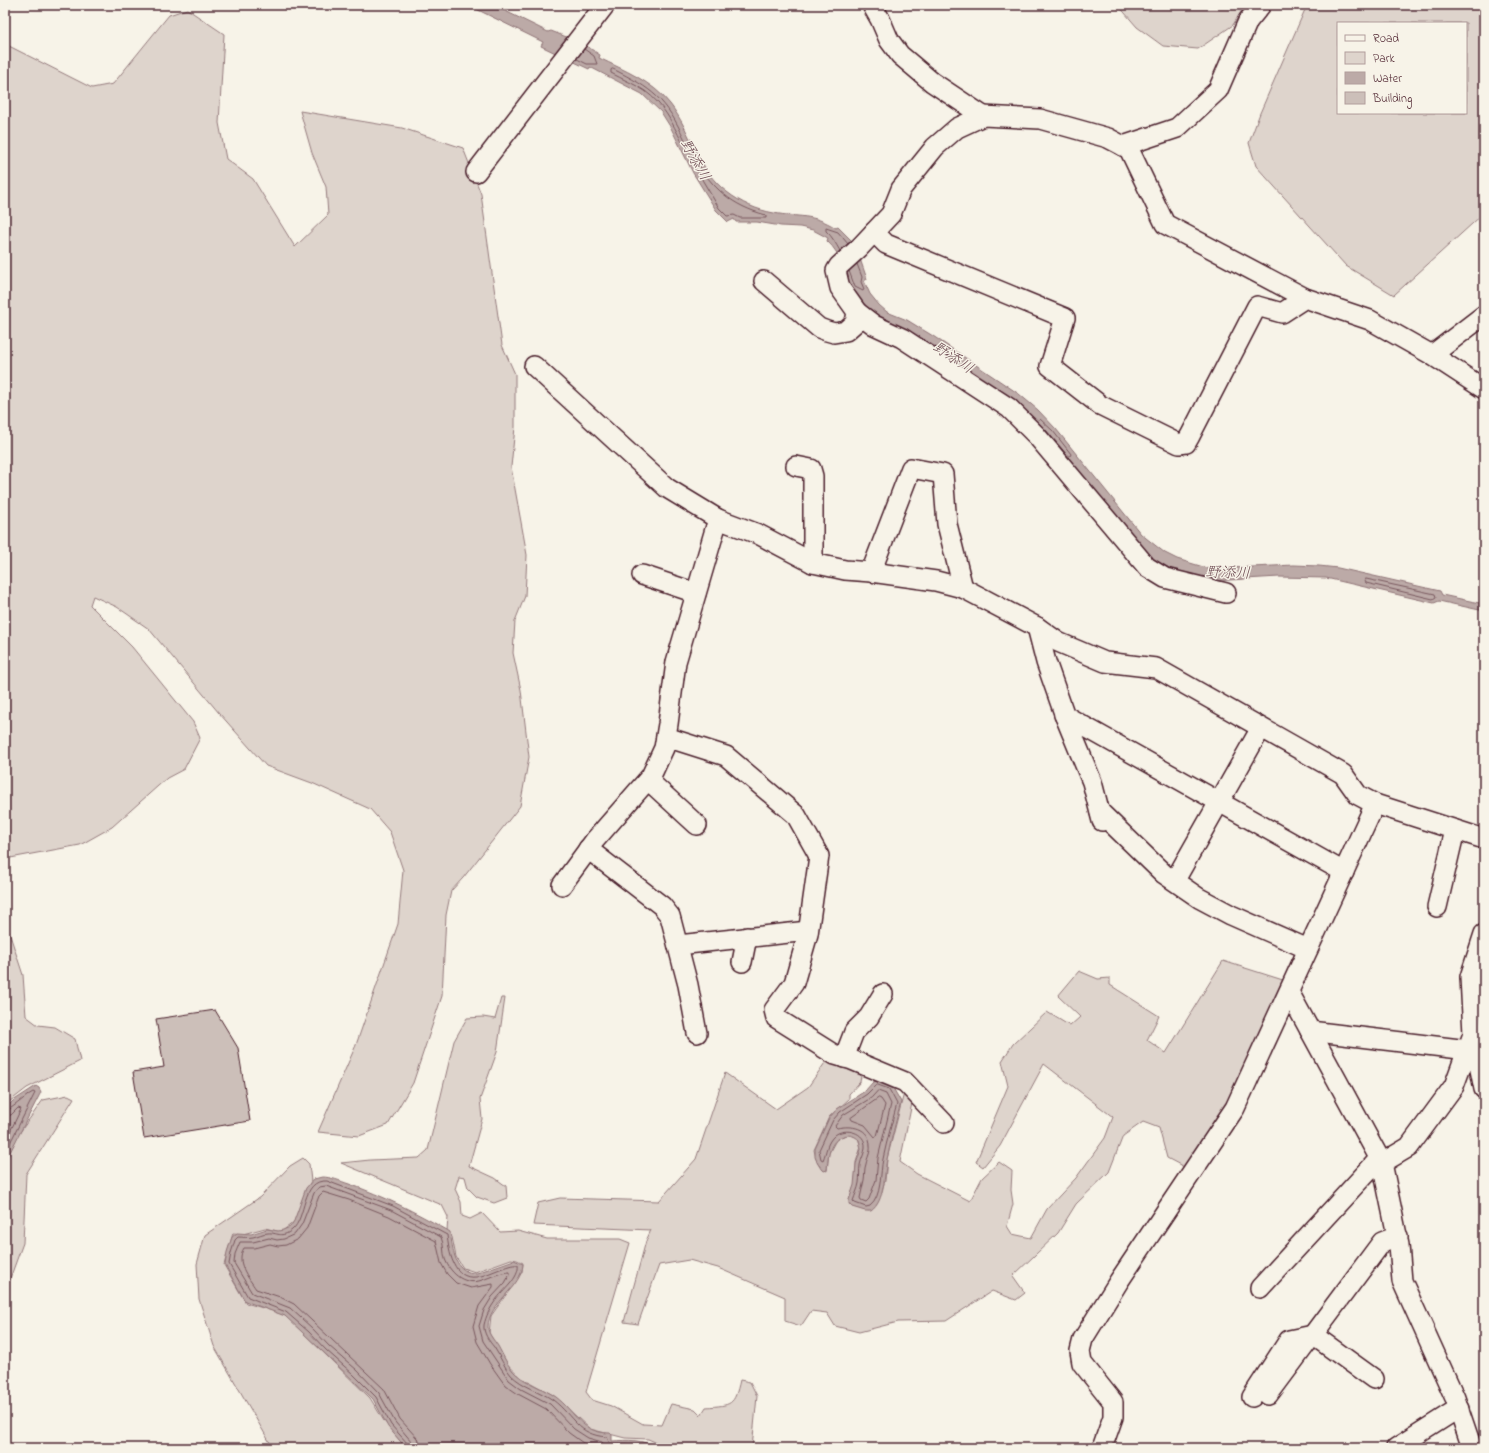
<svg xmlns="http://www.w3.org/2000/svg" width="1489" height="1453" font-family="'Indie Flower','Klee One',sans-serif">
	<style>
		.green { fill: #ded4cc; stroke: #947a7c; fill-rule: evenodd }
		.water { fill: #bcaaa7; stroke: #8e7275 }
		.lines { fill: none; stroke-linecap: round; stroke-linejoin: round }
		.shore { stroke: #78575d; stroke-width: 1 }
		.building { fill: #ccbfb9; stroke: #4a1f2b }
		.minor-casing { stroke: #4a1f2b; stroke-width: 22 }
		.minor { stroke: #f7f3e8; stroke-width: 19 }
		.labels { text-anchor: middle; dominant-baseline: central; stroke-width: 3; stroke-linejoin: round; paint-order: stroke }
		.water-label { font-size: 15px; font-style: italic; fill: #6c4950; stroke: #f7f3e8 }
	</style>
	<rect width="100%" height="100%" fill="#f7f3e8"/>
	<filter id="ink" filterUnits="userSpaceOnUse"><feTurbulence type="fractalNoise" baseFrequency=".025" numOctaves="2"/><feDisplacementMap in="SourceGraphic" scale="8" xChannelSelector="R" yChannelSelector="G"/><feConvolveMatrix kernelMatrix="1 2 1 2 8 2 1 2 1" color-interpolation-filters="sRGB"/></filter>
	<g filter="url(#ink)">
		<g class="green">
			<path d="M 1118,5 L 1245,5 L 1233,25 L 1198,49 L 1163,46 L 1137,27 Z"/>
			<path d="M 1307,5 L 1484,5 L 1484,213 L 1394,295 L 1346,266 L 1256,166 L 1249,143 L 1260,113 ZM 1338,23 L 1466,23 L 1466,113 L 1338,113 Z"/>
			<path d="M 187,9 L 224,34 L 219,123 L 226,159 L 253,179 L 295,247 L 328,215 L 326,187 L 312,153 L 300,111 L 402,128 L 463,148 L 481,194 L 502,345 L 515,374 L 515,427 L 511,467 L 527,555 L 525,596 L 515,621 L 513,653 L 521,690 L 529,757 L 520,806 L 463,878 L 451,891 L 446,915 L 442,996 L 413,1083 L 388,1125 L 359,1136 L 318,1132 L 356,1045 L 398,924 L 403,870 L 390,832 L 370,809 L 312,783 L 266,766 L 219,713 L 149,629 L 117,607 L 93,596 L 90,605 L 132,647 L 193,722 L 200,738 L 184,769 L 167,778 L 112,827 L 80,845 L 5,859 L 5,44 L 92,88 L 113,84 L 169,15 Z"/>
			<path d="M 5,920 L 23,975 L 26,1016 L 38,1025 L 55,1027 L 75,1039 L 80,1061 L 27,1088 L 5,1105 Z"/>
			<path d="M 1223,961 L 1286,981 L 1233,1093 L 1186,1168 L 1167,1158 L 1159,1128 L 1143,1122 L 1123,1136 L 1109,1172 L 1076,1204 L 1058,1233 L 1013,1276 L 1025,1293 L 1016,1300 L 992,1291 L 946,1321 L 898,1322 L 859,1332 L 835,1326 L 827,1313 L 811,1311 L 801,1326 L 785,1321 L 785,1297 L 718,1268 L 689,1260 L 659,1265 L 638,1324 L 624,1322 L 646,1241 L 651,1230 L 533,1225 L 538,1203 L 560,1198 L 659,1201 L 696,1159 L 725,1073 L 776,1109 L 808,1087 L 827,1060 L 862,1070 L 860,1082 L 849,1094 L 849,1099 L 829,1117 L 814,1150 L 817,1162 L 821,1169 L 827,1171 L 829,1153 L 836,1140 L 842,1136 L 849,1134 L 858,1138 L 861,1147 L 856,1162 L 855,1184 L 849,1200 L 849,1204 L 853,1207 L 869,1211 L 877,1204 L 885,1181 L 887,1159 L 904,1093 L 913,1098 L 900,1162 L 917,1174 L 970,1201 L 982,1178 L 999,1162 L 1012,1171 L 1011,1190 L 1013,1204 L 1007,1226 L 1012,1234 L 1031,1238 L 1047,1209 L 1076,1178 L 1105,1138 L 1113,1117 L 1044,1064 L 1000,1146 L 983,1167 L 976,1162 L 1008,1086 L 1002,1061 L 1013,1044 L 1047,1012 L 1070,1026 L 1080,1017 L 1058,996 L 1079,971 L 1098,979 L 1110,978 L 1110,985 L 1159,1016 L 1147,1040 L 1166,1053 Z"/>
			<path d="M 501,998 L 505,998 L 497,1052 L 480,1099 L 482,1119 L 469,1166 L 495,1178 L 506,1186 L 507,1198 L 494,1203 L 477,1197 L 468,1188 L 465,1177 L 459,1176 L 455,1189 L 461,1202 L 462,1216 L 470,1219 L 482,1213 L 500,1232 L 518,1231 L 547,1239 L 620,1239 L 630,1243 L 586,1392 L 592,1400 L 611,1406 L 643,1424 L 662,1425 L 671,1404 L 695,1409 L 701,1415 L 706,1407 C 732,1405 734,1406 740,1380 L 750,1382 L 757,1396 L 752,1448 L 663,1448 L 660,1444 L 648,1439 L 625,1438 L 590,1429 L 553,1395 L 522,1378 L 508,1365 L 489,1333 L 491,1316 L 522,1272 L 523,1263 L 517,1260 L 511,1259 L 475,1272 L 463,1268 L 456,1257 L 452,1237 L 447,1231 L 448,1217 L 442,1205 L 341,1163 L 370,1160 L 419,1158 L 428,1150 L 454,1041 L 467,1018 L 483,1017 L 495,1019 Z"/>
			<path d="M 68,1095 L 74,1098 L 26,1174 L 23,1243 L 5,1292 L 5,1153 L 43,1100 Z"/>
			<path d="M 303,1158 L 309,1164 L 311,1181 L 306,1190 L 294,1222 L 281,1232 L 265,1228 L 243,1234 L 233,1233 L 224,1265 L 246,1303 L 273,1311 L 286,1316 L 370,1398 L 384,1421 L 406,1448 L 273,1448 L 214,1346 L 199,1299 L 197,1264 L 205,1235 L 260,1197 L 290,1166 Z"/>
		</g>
		<g class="water">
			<path d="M 468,5 L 493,5 L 548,32 L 551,31 L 582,43 L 600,55 L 599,58 C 624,70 652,81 670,104 C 692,132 697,170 727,192 C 741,203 757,210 774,213 C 799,218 812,213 836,228 L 838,227 L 852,241 L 859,256 L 867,279 L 864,281 L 870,294 L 879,305 L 887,312 L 907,320 L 933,336 L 1019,394 L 1038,410 L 1056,429 L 1141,534 L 1165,553 L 1177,559 L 1210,569 L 1294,565 L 1319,566 L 1338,568 L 1440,591 L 1442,595 L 1484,604 L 1484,611 L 1439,601 L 1434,603 L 1326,578 L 1279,577 L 1212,581 L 1182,574 L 1163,565 L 1148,556 L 1049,440 L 871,313 L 856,292 L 852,293 C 846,276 842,254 827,241 L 828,238 L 813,230 L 800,227 L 781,226 L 757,222 L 736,222 L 734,219 L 728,222 L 716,210 L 693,173 L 671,128 L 661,112 L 642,94 L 590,67 L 589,69 L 541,46 L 543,42 Z"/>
			<path d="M 897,1076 L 893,1088 L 901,1102 C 896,1121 891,1140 887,1159 C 884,1175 885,1201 871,1211 L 865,1211 L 852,1207 L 850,1205 L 849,1200 L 854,1185 L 856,1164 L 861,1149 L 859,1140 C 855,1136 850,1134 844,1136 C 829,1140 828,1157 827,1170 L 824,1171 L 818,1164 L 815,1157 L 815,1149 L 829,1118 L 837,1109 L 865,1091 L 873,1082 Z"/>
			<path d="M 36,1086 L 39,1088 L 41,1092 L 5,1162 L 5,1109 L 13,1101 Z"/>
			<path d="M 322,1177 C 331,1177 340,1181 349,1184 C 384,1196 415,1212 447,1230 L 450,1232 C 453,1249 454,1274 477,1273 L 514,1260 L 523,1264 C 522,1288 488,1303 488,1327 C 488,1334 494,1340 498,1346 C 503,1355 508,1367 516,1374 C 528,1384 543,1388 556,1397 C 576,1412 580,1433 610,1433 L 612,1435 L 612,1441 C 627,1440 644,1439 656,1448 L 406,1448 L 388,1427 L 373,1399 L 285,1316 L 245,1301 L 225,1265 L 227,1252 L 232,1237 L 237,1233 L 251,1234 L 267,1229 L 278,1231 L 283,1230 L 290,1227 L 294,1221 L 306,1188 L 314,1179 Z"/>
		</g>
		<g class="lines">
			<g class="shore">
				<path d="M 577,59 L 587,64 L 597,64 L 594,56 L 584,49"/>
				<path d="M 613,69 C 653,89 666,99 685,140 L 685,142 L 682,142 C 672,122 663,104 645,91 C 635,84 622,79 611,73 L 611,70 Z"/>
				<path d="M 693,158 L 695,159 C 712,188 732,206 766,215 L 766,218 L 740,218 L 734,215 L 727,216 L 719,208 L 691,161 Z"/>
				<path d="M 840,251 C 836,244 832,236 826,231 L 826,228 L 838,232 L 848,244"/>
				<path d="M 849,271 L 855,287 L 863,291 L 864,289 L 861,282 L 862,277 L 857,264"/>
				<path d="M 1041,425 L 1038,422 L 1040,419 L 1053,431 L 1071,454 L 1070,456 L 1068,456 L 1046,430"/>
				<path d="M 1366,579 L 1435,594 L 1436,597 L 1433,599 L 1366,583 L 1365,581 Z"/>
				<path d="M 878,1085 L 889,1089 L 897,1104 C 892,1122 887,1140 883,1159 C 880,1172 882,1197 870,1206 L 866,1207 L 855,1203 L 853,1201 C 855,1195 858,1189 859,1183 C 860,1177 859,1171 860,1165 C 861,1159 865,1153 865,1147 C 866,1132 845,1127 835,1135 C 826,1143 827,1151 823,1160 L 821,1159 L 819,1150 L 833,1120 L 840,1112 L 867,1094 L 875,1086 Z"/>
				<path d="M 878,1091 L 886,1094 L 891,1104 L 878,1158 L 876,1180 L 869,1199 L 866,1202 L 861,1200 L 860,1198 C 861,1192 863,1186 864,1180 C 865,1175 864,1169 866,1164 C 867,1158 871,1152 870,1146 C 870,1127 851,1125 837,1128 L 835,1126 L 843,1115 L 871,1098 Z"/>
				<path d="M 879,1098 L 881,1099 L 885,1105 L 877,1136 L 875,1137 L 865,1125 L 852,1120 L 851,1118 Z"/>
				<path d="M 5,1111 C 10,1111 25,1096 33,1092 L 35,1093 L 5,1153"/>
				<path d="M 5,1116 L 11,1115 L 18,1108 L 21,1109 L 5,1142"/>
				<path d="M 409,1448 L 408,1444 L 391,1425 L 376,1397 L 353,1374 L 326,1350 L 309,1332 L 286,1312 L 248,1297 L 229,1264 L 231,1253 L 235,1240 L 238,1237 C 243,1237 248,1238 253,1237 C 258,1236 263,1233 268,1233 C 277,1232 281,1239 292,1230 C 307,1218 301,1179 327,1181 L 393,1206 L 445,1234 L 447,1235 C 449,1251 453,1280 476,1277 C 484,1276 492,1272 500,1269 C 506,1267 512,1264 518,1265 C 520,1278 502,1291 496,1300 C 490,1308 486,1316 484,1325 C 483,1333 489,1341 494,1347 C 500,1356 504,1367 511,1375 C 523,1387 540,1391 553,1400 C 574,1416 577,1435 607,1437 L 609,1442 L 612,1445 L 625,1444 L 650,1448"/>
				<path d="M 414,1448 L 412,1442 L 395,1422 L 379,1393 L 357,1370 L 329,1346 L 312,1328 L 290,1308 L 252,1293 L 234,1263 L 235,1254 L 240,1242 L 253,1242 L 269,1238 L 277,1240 L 284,1239 L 295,1234 L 302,1224 L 314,1193 L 319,1187 L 326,1186 L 391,1210 L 441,1237 C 444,1244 443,1252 445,1259 C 451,1275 466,1286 482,1280 C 491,1277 501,1272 510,1272 L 510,1274 L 505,1283 L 492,1297 L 484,1310 L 479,1326 L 483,1341 L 509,1380 L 521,1389 L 550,1404 L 574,1429 L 588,1438 L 602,1442 L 607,1448"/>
				<path d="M 420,1448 L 417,1438 L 400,1419 L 384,1389 L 294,1304 L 280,1297 L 256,1289 C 248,1277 235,1262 244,1248 L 254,1248 L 270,1244 L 278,1246 L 286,1245 L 298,1239 L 307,1228 L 319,1196 L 323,1192 L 349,1200 L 389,1216 L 436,1241 L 441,1263 L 447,1274 L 456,1283 L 471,1288 L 493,1284 L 493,1287 L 479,1306 L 473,1326 L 477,1342 L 490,1364 L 505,1385 L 518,1394 L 546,1409 L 569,1433 L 583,1443 L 599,1448"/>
			</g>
		</g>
		<path class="building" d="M 215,1010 L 238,1048 L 250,1121 L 144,1138 L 133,1072 L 164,1067 L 156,1019 Z"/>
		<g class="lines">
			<g class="minor-casing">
				<g id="minor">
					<path d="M 872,5 L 880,19 L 889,40 L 900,55 L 932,82 L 983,116"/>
					<path d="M 1123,146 L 1177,128 L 1218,90 L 1248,21 L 1261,5"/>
					<path d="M 476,172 L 605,5"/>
					<path d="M 874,232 L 886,244 L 1065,318 L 1050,366 L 1100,405 L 1179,444 L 1186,443 L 1190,436 L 1257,306 L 1282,313 L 1305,298"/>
					<path d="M 764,281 L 819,328 L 827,331 L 834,333 L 846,331 L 855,323 L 857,312 L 840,288 L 836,271 L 839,266 L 859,248 L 891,214 L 901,189 L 935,147 L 957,128 L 983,116 L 1040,119 L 1108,138 L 1129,149 L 1165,224 L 1305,298 L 1370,320 L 1432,355 L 1484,389"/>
					<path d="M 857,312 L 874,325 L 902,338 L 1009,408 L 1036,435 L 1147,567 L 1165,578 L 1226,593"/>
					<path d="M 1432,355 L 1484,315"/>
					<path d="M 534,366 L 667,488 L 718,519 L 758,534 L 813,563 L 845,570 L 871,572 L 936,581 L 963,588 L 1037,627 L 1058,642 L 1105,662 L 1156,668 L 1343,774 L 1358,795 L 1375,804 L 1484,839"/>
					<path d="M 796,466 L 811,469 L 813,476 L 813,563"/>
					<path d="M 871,572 L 911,468 L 943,474 L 947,524 L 963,588"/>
					<path d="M 642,575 L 696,593"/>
					<path d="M 1037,627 L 1046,662 L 1066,719 L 1092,782 L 1102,821"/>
					<path d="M 1064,715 L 1344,872"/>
					<path d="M 666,737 L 726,756 L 796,815 L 819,856 L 808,934 L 794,983 L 774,1010 L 776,1018 L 835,1055 L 852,1060 L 905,1082 L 944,1123"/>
					<path d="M 648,780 L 697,825"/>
					<path d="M 1100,812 L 1164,874 L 1199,898 L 1231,915 L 1308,949"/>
					<path d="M 588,849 L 662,906 L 670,916 L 688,985 L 697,1033"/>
					<path d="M 1175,880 L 1261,728"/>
					<path d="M 562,885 L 595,840 L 651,776 L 664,748 L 668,724 L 676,662 L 718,519"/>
					<path d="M 1437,907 L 1455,830"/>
					<path d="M 678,945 L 808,931"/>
					<path d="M 742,962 L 747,937"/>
					<path d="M 1289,992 L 1382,1163 L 1399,1245 L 1402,1281 L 1455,1398 L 1472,1448"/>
					<path d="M 1310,1031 L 1468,1050"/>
					<path d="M 1473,1035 L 1484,1089"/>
					<path d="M 844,1058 L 854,1032 L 869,1017 L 883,994"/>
					<path d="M 1382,1163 L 1409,1147 L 1454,1086 L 1473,1034 L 1470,977 L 1484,934"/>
					<path d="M 1260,1288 L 1379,1159"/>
					<path d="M 1268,1395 L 1382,1242 L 1398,1236"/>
					<path d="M 1252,1397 L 1289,1340 L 1313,1335 L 1374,1379"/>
					<path d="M 1102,1448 L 1113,1417 L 1113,1402 L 1082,1363 L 1080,1351 L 1083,1339 L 1119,1281 L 1235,1108 L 1375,804"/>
					<path d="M 1396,1448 L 1459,1408"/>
				</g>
			</g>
			<use href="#minor" class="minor"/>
		</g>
	</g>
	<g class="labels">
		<g class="water-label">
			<text transform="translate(695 160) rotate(61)">野添川</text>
			<text transform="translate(953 358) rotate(34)">野添川</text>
			<text transform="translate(1228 573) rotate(2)">野添川</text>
		</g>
	</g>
	<rect width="1489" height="1453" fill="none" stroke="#f7f3e8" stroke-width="20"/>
	<rect x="10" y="10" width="1469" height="1433" fill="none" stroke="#4a1f2b" stroke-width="1.5" filter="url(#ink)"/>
	<rect x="1337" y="22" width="130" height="92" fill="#f7f3e8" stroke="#b29e9c"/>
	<rect x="1345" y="35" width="20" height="6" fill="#f7f3e8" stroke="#b29e9c"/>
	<text x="1373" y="42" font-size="12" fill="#4a1f2b">Road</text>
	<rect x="1345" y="52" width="20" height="12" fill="#ded4cc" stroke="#b29e9c"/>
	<text x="1373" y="62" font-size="12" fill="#4a1f2b">Park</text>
	<rect x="1345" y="72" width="20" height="12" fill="#bcaaa7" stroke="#b29e9c"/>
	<text x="1373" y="82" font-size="12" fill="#4a1f2b">Water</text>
	<rect x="1345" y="92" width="20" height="12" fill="#ccbfb9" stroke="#b29e9c"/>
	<text x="1373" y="102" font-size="12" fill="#4a1f2b">Building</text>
</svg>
